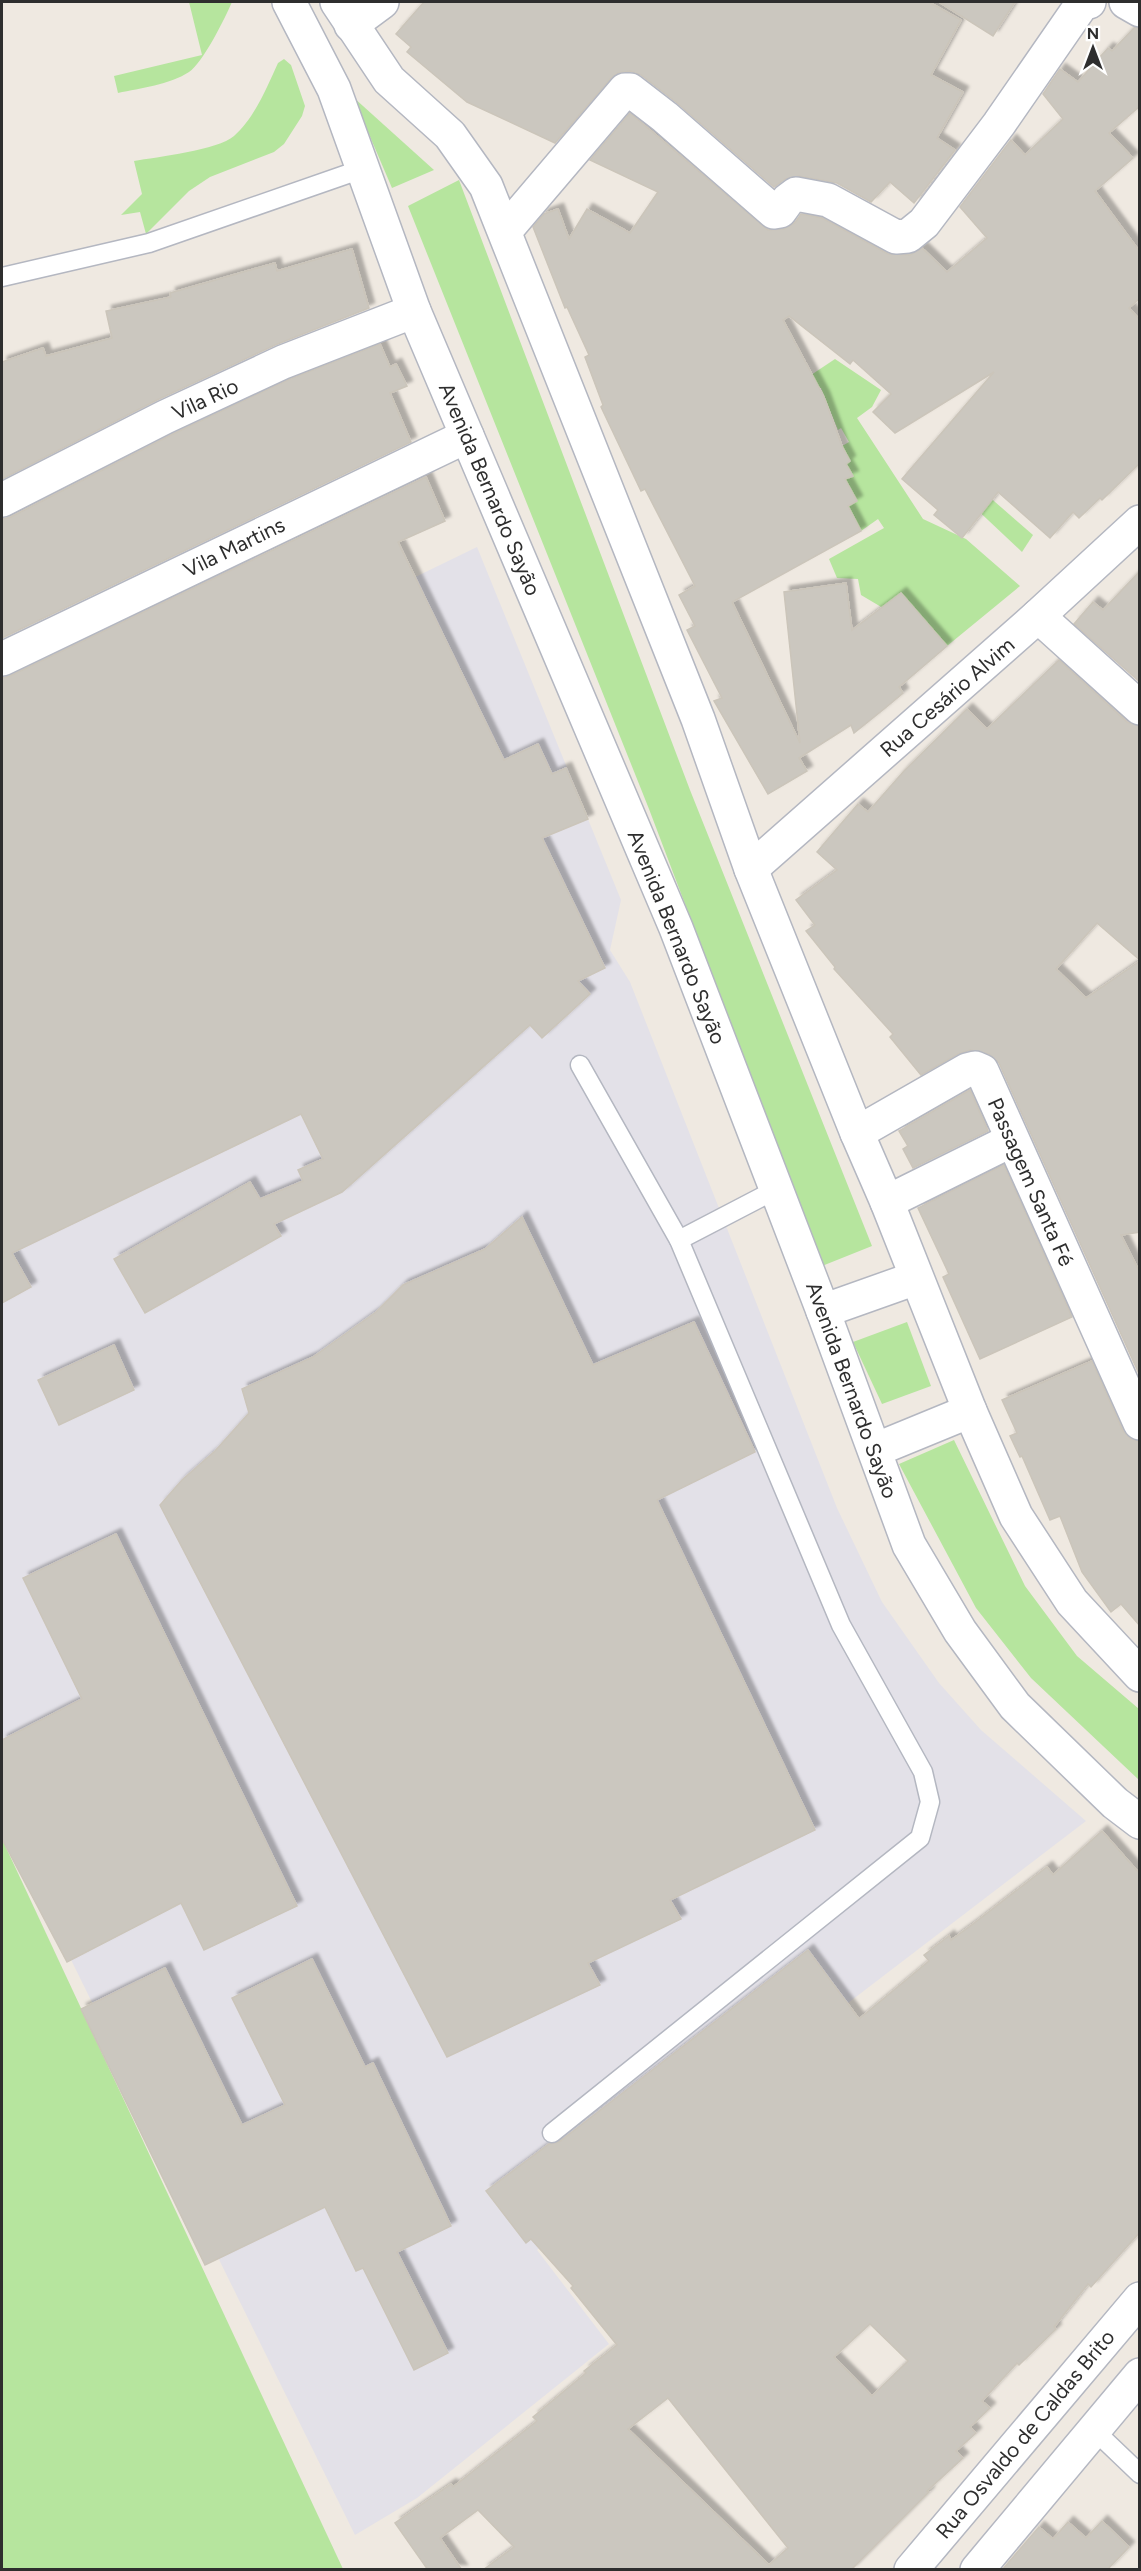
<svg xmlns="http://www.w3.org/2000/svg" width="1141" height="2571" font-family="Figtree,sans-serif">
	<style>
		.industrial { fill: #e3e1e8 }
		.green { fill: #b6e59e }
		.building { fill: #cbc7bf; stroke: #cbc5ba; stroke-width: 1.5; fill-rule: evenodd; filter: url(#shadow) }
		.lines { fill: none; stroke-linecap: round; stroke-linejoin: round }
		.service-casing { stroke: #b4b7c1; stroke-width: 21 }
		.minor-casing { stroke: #b4b7c1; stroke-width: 36 }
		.tertiary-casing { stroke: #b4b7c1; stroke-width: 36 }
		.service { stroke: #fff; stroke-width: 18 }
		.minor { stroke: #fff; stroke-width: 33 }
		.tertiary { stroke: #fff; stroke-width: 33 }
		.labels { text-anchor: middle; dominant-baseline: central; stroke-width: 6; stroke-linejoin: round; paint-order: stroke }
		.street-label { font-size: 21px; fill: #2e2e2e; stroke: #fff }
	</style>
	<defs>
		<filter id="shadow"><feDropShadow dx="5.5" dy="-5.5" stdDeviation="1.5" flood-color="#0004"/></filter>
	</defs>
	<rect width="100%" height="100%" fill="#efe9e1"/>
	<path class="industrial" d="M 477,547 L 621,900 L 610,950 L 630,982 L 837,1508 L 882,1602 L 939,1683 L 981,1730 L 1086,1821 L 763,2068 L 537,2250 L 609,2344 L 417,2498 L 355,2535 L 2,1820 L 2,778 Z"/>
	<g class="green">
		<path d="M 189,2 L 232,2 C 225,18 203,63 189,72 C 169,85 141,88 118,93 L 114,76 L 202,55 Z"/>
		<path d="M 284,59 L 291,65 L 305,106 L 302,116 L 284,144 L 274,152 L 210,177 L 189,191 L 146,234 L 140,212 L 121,215 L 142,194 L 134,161 C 157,157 218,150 234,136 C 254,119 267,87 278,63 Z"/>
		<path d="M 353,97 L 434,170 L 392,188 Z"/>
		<path d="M 459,180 L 690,790 L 872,1246 L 822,1266 L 649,809 L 408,206 Z"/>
		<path d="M 835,359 L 881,390 L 872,407 L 857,418 L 923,519 L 966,539 L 1020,586 L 947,646 L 861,595 L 858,579 L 837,578 L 829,559 L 884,528 L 878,519 L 861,531 L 848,506 L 857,501 L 845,479 L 852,476 L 846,464 L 850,461 L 842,446 L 849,442 L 841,428 L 838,430 L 821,388 L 802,381 Z"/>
		<path d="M 954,488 L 979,488 L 1033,535 L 1022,552 Z"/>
		<path d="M 907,1322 L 931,1386 L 882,1404 L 853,1342 Z"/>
		<path d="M 954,1440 L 1025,1586 L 1077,1656 L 1139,1709 L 1139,1780 L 1031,1678 L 976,1608 L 899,1464 Z"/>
		<path d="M 2,1839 L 343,2569 L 2,2569 Z"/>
	</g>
	<g class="building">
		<path d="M 424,2 L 929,2 L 961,20 L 931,75 L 963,92 L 937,138 L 955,150 L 914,203 L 890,182 L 871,202 L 837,183 L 799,176 L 785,179 L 774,187 L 676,102 L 641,75 L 630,71 L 618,73 L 611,78 L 555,143 L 467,102 L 407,52 L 411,47 L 396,34 Z"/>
		<path d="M 939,2 L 1015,2 L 993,36 Z"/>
		<path d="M 1135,27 L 1140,29 L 1140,106 L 1109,133 L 1133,158 L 1095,191 L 1140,252 L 1140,298 L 1129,308 L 1140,320 L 1140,463 L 1102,500 L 1100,498 L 1079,518 L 1073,512 L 1050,538 L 998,492 L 962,538 L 934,515 L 938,510 L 902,479 L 994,372 L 895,433 L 873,412 L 891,394 L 853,360 L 850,364 L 789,316 L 783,320 L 824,397 L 842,446 L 850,461 L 846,464 L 853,476 L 845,479 L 857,501 L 848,506 L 861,531 L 732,602 L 800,743 L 784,592 L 846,583 L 852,630 L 901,593 L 947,646 L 899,687 L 903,693 L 884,709 L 854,733 L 851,725 L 799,758 L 807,771 L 768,794 L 714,701 L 722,698 L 687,630 L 695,626 L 679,595 L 695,586 L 645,489 L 641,491 L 601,407 L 603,405 L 585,357 L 589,355 L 567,307 L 565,308 L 533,227 L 544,214 L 558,209 L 569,239 L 587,209 L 630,233 L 658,192 L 590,160 L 630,113 L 768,230 L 784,229 L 795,223 L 801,214 L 822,218 L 888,254 L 910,255 L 922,248 L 947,272 L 987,238 L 960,207 L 1011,140 L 1025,155 L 1063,119 L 1043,94 L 1060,69 L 1078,82 L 1108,48 L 1112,51 Z"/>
		<path d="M 352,249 L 369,308 L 275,345 L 157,400 L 2,479 L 2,362 L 43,348 L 46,356 L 112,338 L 106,311 L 171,297 L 170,293 L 275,263 L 277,271 Z"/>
		<path d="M 380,344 L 390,367 L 396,364 L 407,386 L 390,393 L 411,442 L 2,638 L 2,519 L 11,517 L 173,434 L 290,379 Z"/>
		<path d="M 426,477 L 445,521 L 398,542 L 504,760 L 538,744 L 552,774 L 566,768 L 588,819 L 542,838 L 605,968 L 578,981 L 590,994 L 542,1038 L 530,1025 L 342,1192 L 274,1224 L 281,1236 L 145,1313 L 114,1259 L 250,1182 L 260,1199 L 303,1181 L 298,1170 L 323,1159 L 301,1114 L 12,1253 L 31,1287 L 2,1303 L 2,678 L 10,676 Z"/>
		<path d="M 1140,571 L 1140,682 L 1074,624 L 1093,602 L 1103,610 Z"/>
		<path d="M 1059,660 L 1127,722 L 1140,726 L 1140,960 L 1097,923 L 1056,969 L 1086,998 L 1140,961 L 1140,1232 L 1121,1235 L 1140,1273 L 1140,1376 L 999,1063 L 989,1054 L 970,1050 L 958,1054 L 921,1075 L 890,1037 L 893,1034 L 834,969 L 835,967 L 806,931 L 815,925 L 796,900 L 837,870 L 817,852 L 858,804 L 868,812 L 904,771 L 967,709 L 987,729 Z"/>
		<path d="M 970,1090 L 988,1131 L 913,1168 L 903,1149 L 908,1146 L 899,1131 Z"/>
		<path d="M 1004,1165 L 1072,1317 L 980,1359 L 943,1277 L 949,1274 L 918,1208 Z"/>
		<path d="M 522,1217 L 593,1365 L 694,1322 L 755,1452 L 657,1500 L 815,1830 L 670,1900 L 681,1919 L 588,1963 L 600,1985 L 447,2057 L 160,1505 L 182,1480 L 215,1451 L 249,1413 L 242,1389 L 313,1357 L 376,1312 L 403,1285 L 485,1249 Z"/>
		<path d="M 114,1345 L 134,1390 L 59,1425 L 38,1380 Z"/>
		<path d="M 1092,1361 L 1123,1431 L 1130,1438 L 1140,1442 L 1140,1626 L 1121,1604 L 1111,1612 L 1082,1572 L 1060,1516 L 1050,1520 L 1022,1456 L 1020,1457 L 1010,1436 L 1017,1433 L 1002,1400 Z"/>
		<path d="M 116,1534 L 297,1906 L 204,1950 L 181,1903 L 67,1962 L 2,1839 L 2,1740 L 82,1699 L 23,1578 Z"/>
		<path d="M 1102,1831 L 1140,1874 L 1140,2232 L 1091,2287 L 1088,2284 L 1054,2327 L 1056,2329 L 1019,2365 L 1017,2363 L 982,2401 L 990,2408 L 970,2427 L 976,2433 L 956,2451 L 963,2458 L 927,2491 L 929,2492 L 851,2570 L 483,2570 L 514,2547 L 478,2510 L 440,2538 L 462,2570 L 428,2570 L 395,2523 L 451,2484 L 453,2487 L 537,2421 L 533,2417 L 586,2373 L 584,2371 L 617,2345 L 571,2288 L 573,2286 L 531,2239 L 526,2243 L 486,2191 L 549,2144 L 559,2142 L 808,1950 L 859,2019 L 929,1961 L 924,1955 L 949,1936 L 951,1940 L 973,1924 L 1047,1867 L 1053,1875 ZM 870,2324 L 908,2361 L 872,2396 L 834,2357 ZM 668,2398 L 788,2548 L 769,2565 L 628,2429 Z"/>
		<path d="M 312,1959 L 365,2067 L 373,2063 L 451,2226 L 397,2252 L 448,2353 L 414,2370 L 363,2268 L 356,2271 L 325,2207 L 205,2265 L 81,2009 L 165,1968 L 242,2125 L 285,2105 L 232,1998 Z"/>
		<path d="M 1102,2521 L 1129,2547 L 1107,2570 L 1002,2570 L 1039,2527 L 1053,2539 L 1068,2522 L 1086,2538 Z"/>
	</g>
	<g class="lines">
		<g class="service-casing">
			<g id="service">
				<path d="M 2,277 L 149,243 L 362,169"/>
				<path d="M 679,1240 L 777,1189"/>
				<path d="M 552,2133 L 920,1838 L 930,1802 L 923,1772 L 841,1625 L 679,1240 L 580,1065"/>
				<path d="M 1095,2431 L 1140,2474"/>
			</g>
		</g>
		<g class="minor-casing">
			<g id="minor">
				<path d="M 1126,2 L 1140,10"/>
				<path d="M 351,25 L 382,2"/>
				<path d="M 505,231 L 625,90 L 630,90 L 665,117 L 774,212 L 780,211 L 788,200 L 796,194 L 828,200 L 896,237 L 908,236 L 924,223 L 999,124 L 1082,4 L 1089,2"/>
				<path d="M 2,500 L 165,417 L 283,362 L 414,311"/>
				<path d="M 1038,616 L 1140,708"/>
				<path d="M 2,659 L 467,436"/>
				<path d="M 857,1133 L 967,1070 L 975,1068 L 982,1071 L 1140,1423"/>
				<path d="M 887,1202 L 1000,1146"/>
			</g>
		</g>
		<g class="tertiary-casing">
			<g id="tertiary">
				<path d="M 289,2 L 334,89 L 414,311 L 676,928 L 823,1311 L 909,1545 L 960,1631 L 1015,1706 L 1115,1803 L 1140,1822"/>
				<path d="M 337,2 L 389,80 L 450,135 L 486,186 L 698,719 L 751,869 L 857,1133 L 887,1202 L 970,1411 L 1016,1516 L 1072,1602 L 1140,1675"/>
				<path d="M 751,869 L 1038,616 L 1140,522"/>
				<path d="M 823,1311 L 916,1278"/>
				<path d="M 875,1450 L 970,1411"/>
				<path d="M 911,2570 L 1140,2299"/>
				<path d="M 977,2570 L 1140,2375"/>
			</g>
		</g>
		<use href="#service" class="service"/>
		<use href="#minor" class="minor"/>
		<use href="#tertiary" class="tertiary"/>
	</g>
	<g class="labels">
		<g class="street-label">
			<text transform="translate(205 399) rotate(-25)">Vila Rio</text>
			<text transform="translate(490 489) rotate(67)">Avenida Bernardo Sayão</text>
			<text transform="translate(234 547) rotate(-26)">Vila Martins</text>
			<text transform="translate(947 697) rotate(-41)">Rua Cesário Alvim</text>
			<text transform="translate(677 937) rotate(68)">Avenida Bernardo Sayão</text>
			<text transform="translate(1031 1182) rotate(66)">Passagem Santa Fé</text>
			<text transform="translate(852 1390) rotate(70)">Avenida Bernardo Sayão</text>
			<text transform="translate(1025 2434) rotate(-50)">Rua Osvaldo de Caldas Brito</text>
		</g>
	</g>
	<rect width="1141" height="2571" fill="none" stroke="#2e2e2e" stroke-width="6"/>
	<g transform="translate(1093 48)" stroke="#ffffff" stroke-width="4.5" paint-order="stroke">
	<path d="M0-4.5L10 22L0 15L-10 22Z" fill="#2e2e2e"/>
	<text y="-9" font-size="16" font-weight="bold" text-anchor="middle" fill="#2e2e2e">N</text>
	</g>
</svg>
